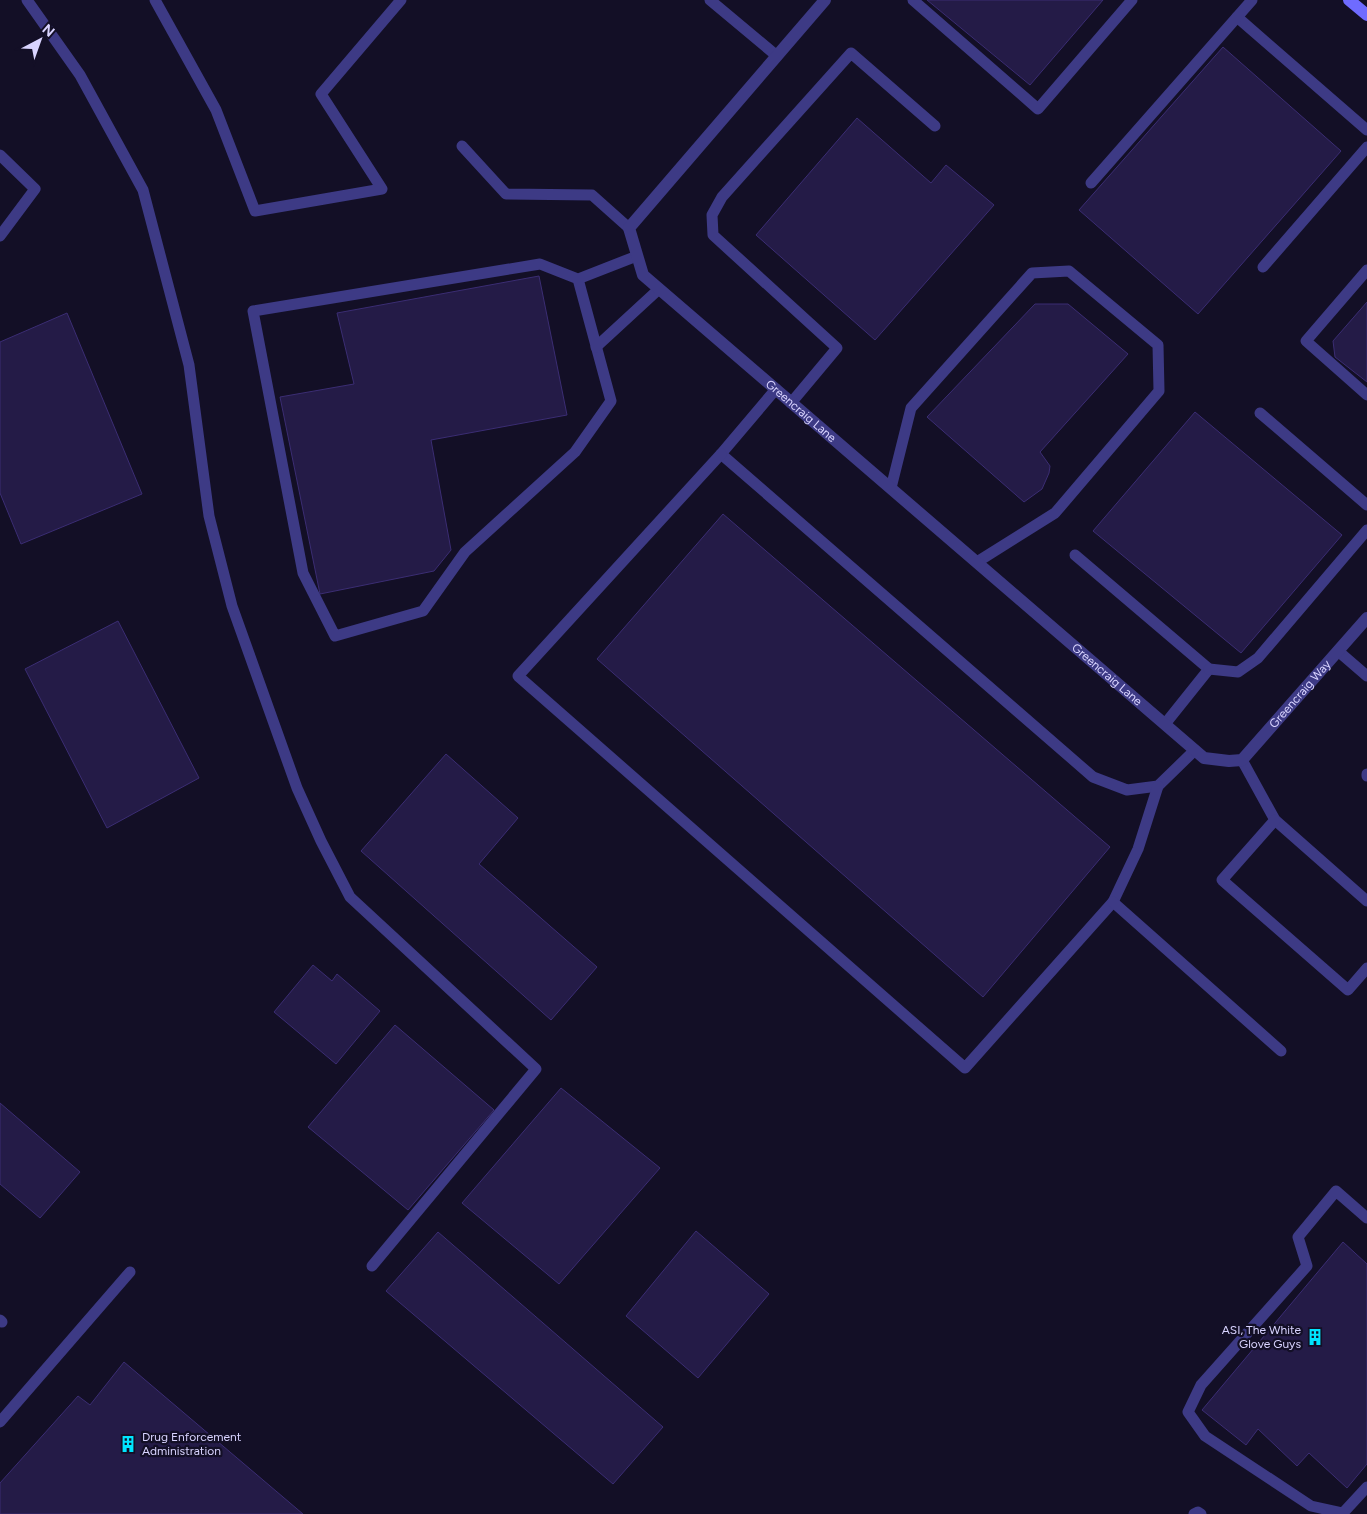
<svg xmlns="http://www.w3.org/2000/svg" width="1367" height="1514" font-family="Figtree,sans-serif">
	<style>
		.building { fill: #241b47; stroke: #3b2d73 }
		.lines { fill: none; stroke-linecap: round; stroke-linejoin: round }
		.lane { stroke: #3d3a85; stroke-width: 11 }
		.street { stroke: #3d3a85; stroke-width: 12 }
		.secondary { stroke: #6f6bff; stroke-width: 12 }
		.labels { text-anchor: middle; dominant-baseline: central; stroke-width: 4.5; stroke-linejoin: round; paint-order: stroke }
		.street-label { font-size: 12px; fill: #d9d4ff; stroke: #130f26 }
		.poi-label { font-size: 12px; fill: #d9d4ff; stroke: #130f26; text-anchor: end }
	</style>
	<rect width="100%" height="100%" fill="#130f26"/>
	<g class="building">
		<path d="M 927,0 L 1103,0 L 1030,85 Z"/>
		<path d="M 1223,47 L 1341,151 L 1198,314 L 1079,210 Z"/>
		<path d="M 857,118 L 931,183 L 946,165 L 994,205 L 875,340 L 756,235 Z"/>
		<path d="M 539,276 L 567,415 L 431,440 L 451,550 L 434,571 L 320,594 L 280,397 L 354,384 L 337,313 Z"/>
		<path d="M 1367,302 L 1367,382 L 1335,357 L 1333,341 Z"/>
		<path d="M 1035,304 L 1068,304 L 1128,354 L 1040,452 L 1050,466 L 1049,473 L 1042,489 L 1024,502 L 927,417 Z"/>
		<path d="M 67,313 L 142,494 L 21,544 L 0,493 L 0,342 Z"/>
		<path d="M 1195,412 L 1342,535 L 1241,653 L 1093,531 Z"/>
		<path d="M 723,514 L 1110,847 L 983,997 L 597,659 Z"/>
		<path d="M 118,621 L 199,778 L 107,828 L 25,669 Z"/>
		<path d="M 446,754 L 518,818 L 479,864 L 597,967 L 551,1020 L 361,851 Z"/>
		<path d="M 313,965 L 332,981 L 337,974 L 380,1011 L 336,1064 L 274,1012 Z"/>
		<path d="M 395,1025 L 494,1110 L 408,1210 L 308,1127 Z"/>
		<path d="M 561,1088 L 660,1168 L 559,1284 L 462,1203 Z"/>
		<path d="M 0,1103 L 80,1172 L 40,1218 L 0,1184 Z"/>
		<path d="M 696,1231 L 769,1294 L 698,1378 L 626,1316 Z"/>
		<path d="M 438,1232 L 663,1427 L 613,1484 L 386,1291 Z"/>
		<path d="M 1343,1242 L 1367,1264 L 1367,1464 L 1347,1488 L 1309,1453 L 1297,1466 L 1258,1429 L 1246,1445 L 1202,1410 Z"/>
		<path d="M 124,1362 L 303,1514 L 0,1514 L 0,1483 L 78,1396 L 90,1405 Z"/>
	</g>
	<g class="lines">
		<g class="lane">
			<path d="M 27,0 L 80,75 L 143,190 L 189,365 L 209,516 L 232,606 L 297,788 L 321,841 L 350,897 L 536,1069 L 372,1266"/>
			<path d="M 155,0 L 216,110 L 255,211 L 382,189 L 321,94 L 401,0"/>
			<path d="M 710,0 L 777,56"/>
			<path d="M 913,0 L 1038,109 L 1132,0"/>
			<path d="M 1237,17 L 1367,130"/>
			<path d="M 462,146 L 506,194 L 592,195 L 629,228"/>
			<path d="M 0,155 L 35,189 L 0,236"/>
			<path d="M 1091,183 L 1252,0"/>
			<path d="M 1263,267 L 1367,147"/>
			<path d="M 1367,270 L 1306,341 L 1367,395"/>
			<path d="M 578,279 L 611,401 L 575,452 L 465,552 L 423,611 L 335,636 L 303,573 L 253,311 L 540,264 L 578,279 L 637,256"/>
			<path d="M 596,347 L 659,289"/>
			<path d="M 776,389 L 721,454 L 1093,777 L 1127,790 L 1158,786 L 1195,750"/>
			<path d="M 791,403 L 837,348 L 713,235 L 712,215 L 722,197 L 851,53 L 935,126"/>
			<path d="M 1260,413 L 1367,505"/>
			<path d="M 721,454 L 518,676 L 965,1068 L 1113,902 L 1138,849 L 1158,786"/>
			<path d="M 891,488 L 911,408 L 1032,273 L 1069,271 L 1158,345 L 1159,391 L 1055,513 L 977,562"/>
			<path d="M 1075,555 L 1209,669 L 1165,724"/>
			<path d="M 1338,651 L 1367,676"/>
			<path d="M 1209,669 L 1238,672 L 1258,658 L 1367,530"/>
			<path d="M 1242,760 L 1275,820 L 1367,901"/>
			<path d="M 1367,774 L 1367,776"/>
			<path d="M 1275,820 L 1222,880 L 1348,990 L 1367,968"/>
			<path d="M 1113,902 L 1281,1051"/>
			<path d="M 1367,1218 L 1336,1191 L 1298,1237 L 1307,1266 L 1201,1385 L 1188,1412 L 1205,1436 L 1311,1506 L 1343,1513 L 1367,1487"/>
			<path d="M 0,1320 L 2,1322"/>
			<path d="M 0,1422 L 130,1272"/>
			<path d="M 1194,1514 L 1198,1512 L 1201,1514"/>
		</g>
		<path class="street" id="s1" d="M 825,0 L 629,228 L 643,275 L 1204,758 L 1229,761 L 1242,760 L 1367,618"/>
		<path class="secondary" d="M 1349,0 L 1367,15"/>
	</g>
	<defs>
		<g id="building-bare" transform="scale(1.35)"><path d="M-4-6H4V6H1V3H-1V6H-4ZM-2.5-4.3h1.7v1.8h-1.7ZM.8-4.3h1.7v1.8H.8ZM-2.5-1h1.7V.8h-1.7ZM.8-1h1.7V.8H.8Z" fill="#00e5ff" stroke="#130f26" stroke-width="2.5" paint-order="stroke"/></g>
	</defs>
	<g fill-rule="evenodd">
		<use href="#building-bare" x="1315" y="1337"/>
		<use href="#building-bare" x="128" y="1444"/>
	</g>
	<g class="labels">
		<g class="street-label">
			<text stroke="none"><textPath href="#s1" startOffset="558">Greencraig Lane</textPath></text>
			<text stroke="none"><textPath href="#s1" startOffset="962">Greencraig Lane</textPath></text>
			<text stroke="none"><textPath href="#s1" startOffset="1216">Greencraig Way</textPath></text>
		</g>
		<g class="poi-label">
			<text x="1301" y="1330">ASI, The White<tspan x="1301" dy="14">Glove Guys</tspan></text>
			<text x="142" y="1437" text-anchor="start">Drug Enforcement<tspan x="142" dy="14">Administration</tspan></text>
		</g>
	</g>
	<g transform="translate(40 40) rotate(41)" stroke="#130f26" stroke-width="4" paint-order="stroke">
	<path d="M0-4L9 19L0 12L-9 19Z" fill="#d9d4ff"/>
	<text y="-8" font-size="14" font-weight="bold" text-anchor="middle" fill="#d9d4ff">N</text>
	</g>
</svg>
